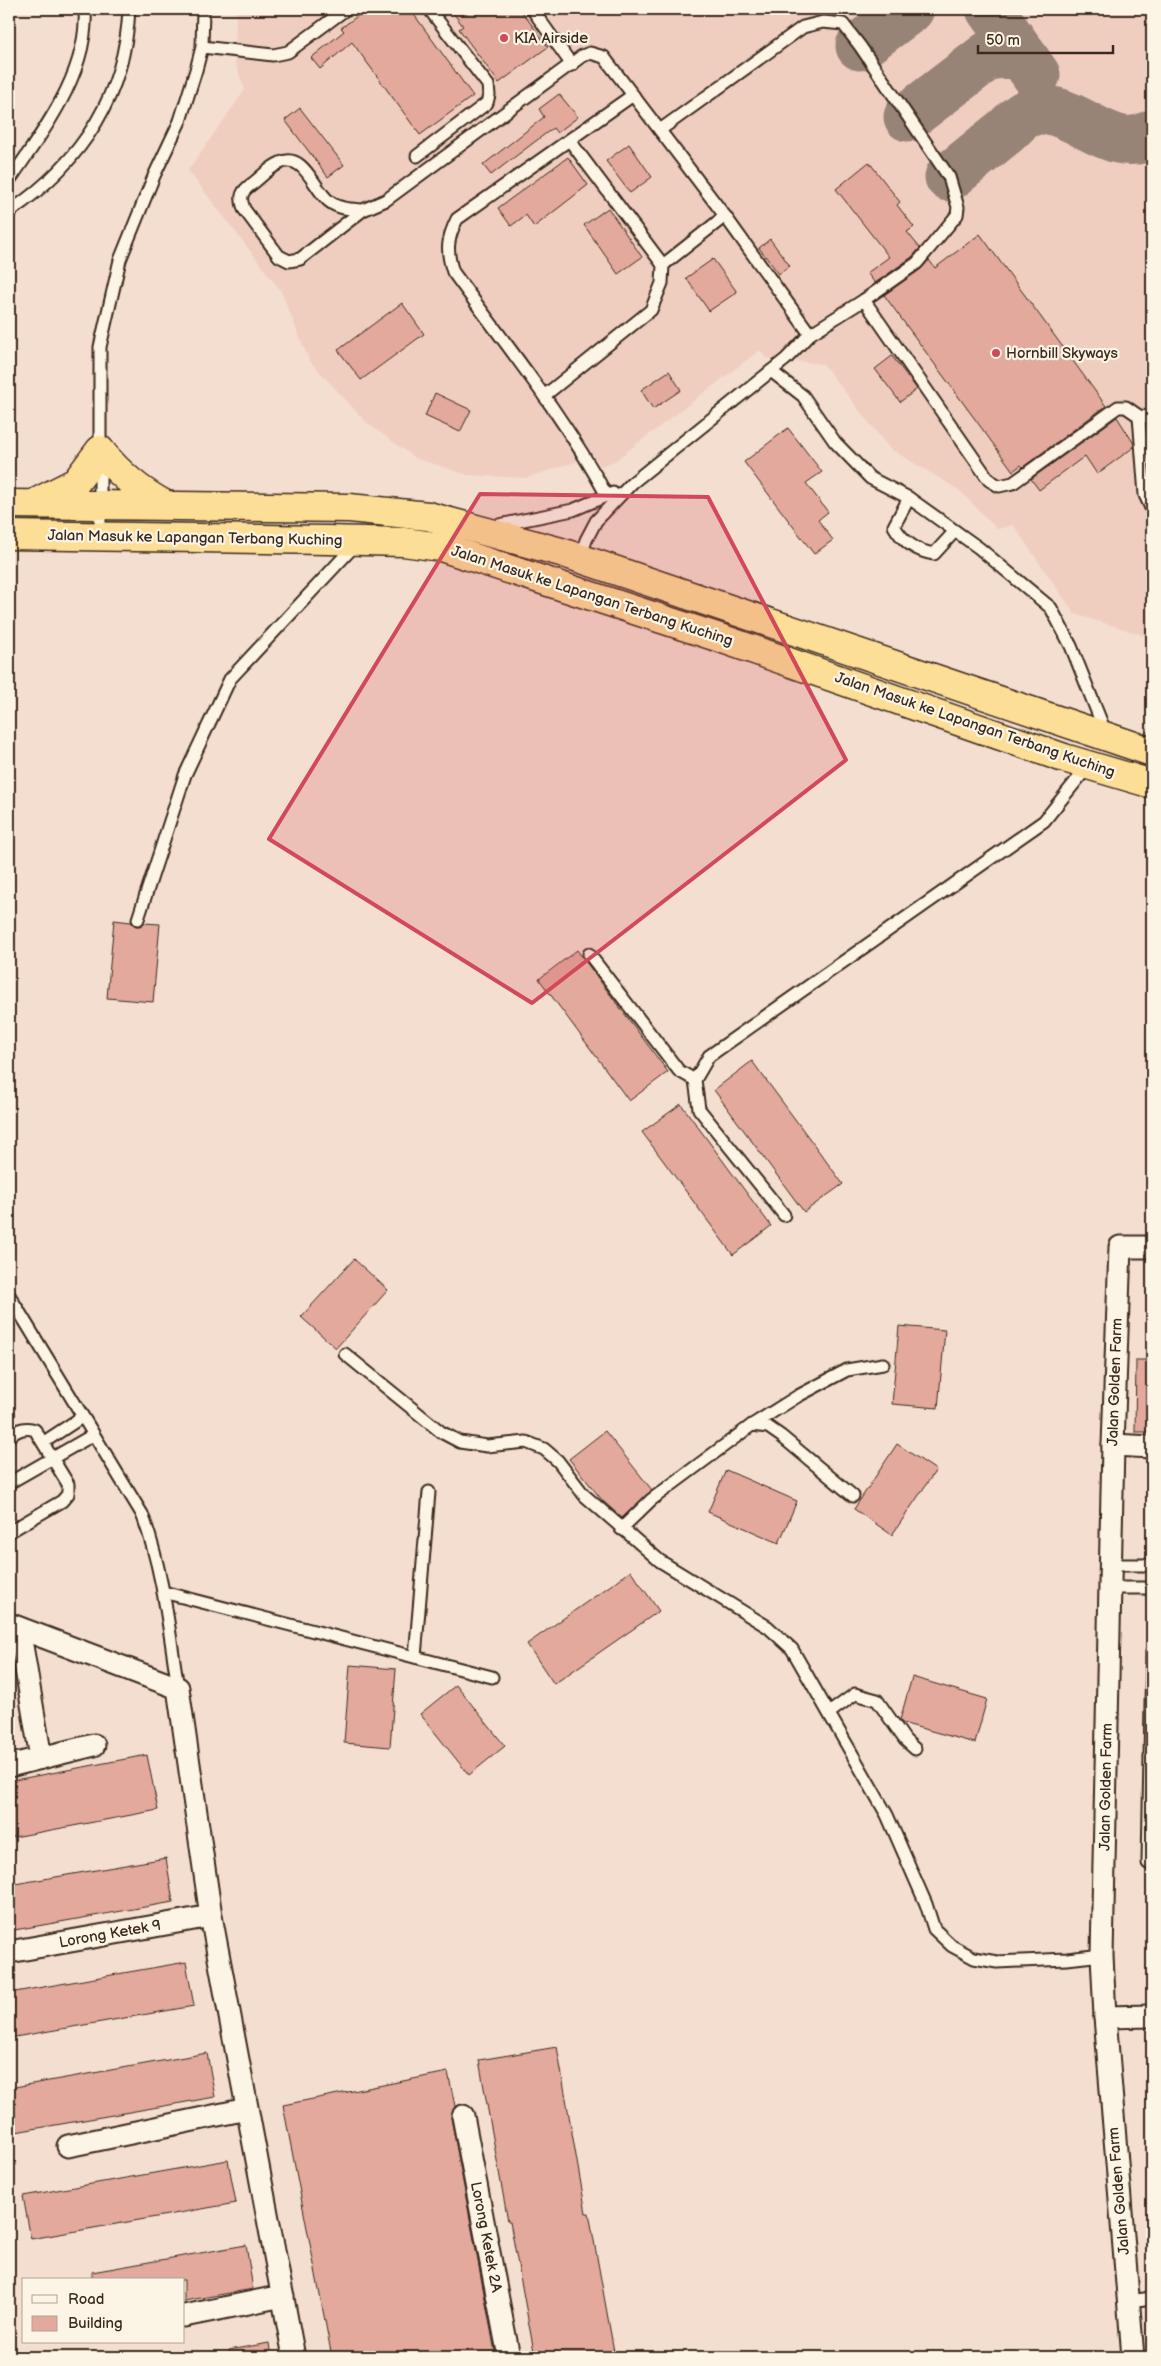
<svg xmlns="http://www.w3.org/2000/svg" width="1161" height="2366" font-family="'Balsamiq Sans',sans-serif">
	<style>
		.built { fill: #efcec0 }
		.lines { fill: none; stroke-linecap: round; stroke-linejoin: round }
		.taxiway { stroke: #988476; stroke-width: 49 }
		.building { fill: #e2a99c; stroke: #3b2a1e }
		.lane-casing { stroke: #3b2a1e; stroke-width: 15 }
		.street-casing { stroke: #3b2a1e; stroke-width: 25 }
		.highway-casing { stroke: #3b2a1e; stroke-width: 31 }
		.lane { stroke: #fcf5e5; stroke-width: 11 }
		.street { stroke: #fcf5e5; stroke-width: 21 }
		.highway { stroke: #fdde96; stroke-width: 28 }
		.path-bridge { stroke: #3b2a1e; stroke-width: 3; stroke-dasharray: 1 4; stroke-linecap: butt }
		.marked { fill: #d1495b; fill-opacity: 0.2; stroke: #d1495b; stroke-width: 4; stroke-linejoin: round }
		.poi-dot { fill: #d1495b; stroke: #fcf5e5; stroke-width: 2 }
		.labels { text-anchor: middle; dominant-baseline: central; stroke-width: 4.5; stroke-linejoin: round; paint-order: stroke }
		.poi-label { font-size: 15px; fill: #3b2a1e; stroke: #fcf5e5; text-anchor: start }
		.street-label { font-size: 15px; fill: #3b2a1e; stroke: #fcf5e5 }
	</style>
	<rect width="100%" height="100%" fill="#f4decf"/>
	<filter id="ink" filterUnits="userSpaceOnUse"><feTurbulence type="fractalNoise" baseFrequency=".02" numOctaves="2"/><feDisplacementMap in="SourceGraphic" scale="10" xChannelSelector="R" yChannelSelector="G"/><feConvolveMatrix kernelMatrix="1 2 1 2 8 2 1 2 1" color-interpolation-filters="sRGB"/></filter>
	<g filter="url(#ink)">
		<path class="built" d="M 236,9 L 1152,9 L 1152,638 L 1075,614 L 1013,525 L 997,529 L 959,490 L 889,448 L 823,364 L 766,358 L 760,350 L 613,462 L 600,466 L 592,453 L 575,462 L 526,478 L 468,475 L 415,458 L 366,422 L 309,360 L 281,291 L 188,170 L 245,90 L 235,62 Z"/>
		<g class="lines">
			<g class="taxiway">
				<path d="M 990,9 L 1036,75"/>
				<path d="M 860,46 L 910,9"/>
				<path d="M 908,117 L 989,55 L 1022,54"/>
				<path d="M 949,177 C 968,162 987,146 1006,131 C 1012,126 1019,117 1026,114 C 1068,93 1108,161 1152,134"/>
			</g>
		</g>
		<g class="building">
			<path d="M 367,9 L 410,9 L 473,96 L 420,135 L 352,42 L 320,69 L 311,58 L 344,31 L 341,28 Z"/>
			<path d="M 450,9 L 520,9 L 548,47 L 499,83 L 459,29 L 463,26 Z"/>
			<path d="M 559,94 L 578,117 L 557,133 L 553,128 L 491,175 L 483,165 L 544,117 L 539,109 Z"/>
			<path d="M 300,108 L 344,165 L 328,177 L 285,120 Z"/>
			<path d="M 629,144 L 652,177 L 630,193 L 606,161 Z"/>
			<path d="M 568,157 L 588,185 L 534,227 L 526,215 L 511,226 L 498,208 Z"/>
			<path d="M 869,162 L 900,202 L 897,205 L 914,227 L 907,232 L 920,248 L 912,257 L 875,283 L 867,273 L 889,257 L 836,189 Z"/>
			<path d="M 608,208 L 642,257 L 618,274 L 584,225 Z"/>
			<path d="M 980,234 L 1106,406 L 1023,467 L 1021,465 L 1013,471 L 884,295 L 921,269 L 929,260 L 935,268 Z"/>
			<path d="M 770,239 L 790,266 L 779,274 L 759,248 Z"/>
			<path d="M 713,259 L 737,292 L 709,311 L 686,278 Z"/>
			<path d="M 402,303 L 424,334 L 361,380 L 338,350 Z"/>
			<path d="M 892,356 L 917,389 L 900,402 L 875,369 Z"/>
			<path d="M 669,371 L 681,390 L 653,409 L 641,390 Z"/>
			<path d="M 435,393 L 471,410 L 460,432 L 425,416 Z"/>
			<path d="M 1117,417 L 1133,442 L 1134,447 L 1097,474 L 1085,456 L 1039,490 L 1031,479 Z"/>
			<path d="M 788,428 L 822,472 L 806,483 L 828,512 L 818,520 L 833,540 L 814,554 L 744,462 Z"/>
			<path d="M 114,920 L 131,922 L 136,926 L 144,923 L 160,924 L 153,1002 L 107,998 Z"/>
			<path d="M 577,950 L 668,1072 L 629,1101 L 539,979 Z"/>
			<path d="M 752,1061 L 843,1184 L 804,1212 L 714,1090 Z"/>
			<path d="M 681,1104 L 771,1226 L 733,1255 L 642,1132 Z"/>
			<path d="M 354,1259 L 388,1290 L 336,1348 L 301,1317 Z"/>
			<path d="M 899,1326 L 945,1330 L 938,1408 L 892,1404 Z"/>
			<path d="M 1136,1360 L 1152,1360 L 1152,1432 L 1135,1432 Z"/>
			<path d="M 605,1431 L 652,1490 L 622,1518 L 602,1500 L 569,1459 Z"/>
			<path d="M 897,1444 L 936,1470 L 892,1535 L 854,1509 Z"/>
			<path d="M 726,1470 L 797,1501 L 779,1543 L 708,1512 Z"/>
			<path d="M 631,1571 L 659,1611 L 554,1684 L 527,1644 Z"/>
			<path d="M 350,1665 L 396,1669 L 390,1747 L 344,1743 Z"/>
			<path d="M 912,1677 L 987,1699 L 975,1743 L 902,1723 L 900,1720 Z"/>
			<path d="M 456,1685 L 505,1746 L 469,1775 L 420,1714 Z"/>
			<path d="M 147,1755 L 158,1810 L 9,1838 L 9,1781 Z"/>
			<path d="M 166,1858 L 173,1902 L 9,1931 L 9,1885 Z"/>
			<path d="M 186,1962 L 194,2006 L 9,2038 L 9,1993 Z"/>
			<path d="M 557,2047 L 586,2213 L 589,2213 L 615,2357 L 535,2357 L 510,2222 L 508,2222 L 479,2060 Z"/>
			<path d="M 207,2053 L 215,2097 L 10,2133 L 9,2088 Z"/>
			<path d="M 448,2072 L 455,2106 L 451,2118 L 496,2357 L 332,2357 L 283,2105 Z"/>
			<path d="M 228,2160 L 236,2203 L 31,2239 L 23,2196 Z"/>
			<path d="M 246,2245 L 253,2289 L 184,2301 L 184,2280 L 92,2280 L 92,2272 Z"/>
			<path d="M 269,2343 L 271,2357 L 230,2357 L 229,2350 Z"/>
		</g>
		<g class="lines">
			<g class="lane-casing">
				<g id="lane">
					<path d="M 532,9 L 572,65"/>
					<path d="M 202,47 L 273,55 L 288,52 L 346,9"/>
					<path d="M 417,156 L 487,103 L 489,95 L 488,85 L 429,9"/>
					<path d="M 9,181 C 43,131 89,73 85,9"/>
					<path d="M 363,210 C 351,209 339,209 330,202 C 315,192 304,151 280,163 C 270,167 261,177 252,184 C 242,191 239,196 244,209 L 279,256 L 289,261 L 300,259 L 363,210 L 386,200 L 582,56 L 590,53 L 604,57 L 725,216 L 810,334"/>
					<path d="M 9,212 C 81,163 125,97 129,9"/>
					<path d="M 663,265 L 725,216"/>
					<path d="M 864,300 L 989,480 L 999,486 L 1013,483 L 1118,407 L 1126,407 L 1139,416 L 1152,417"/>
					<path d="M 771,371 L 803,396 L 835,442 L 870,478 L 909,498 L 979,548 L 1051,608 L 1071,646 L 1106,734"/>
					<path d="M 544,396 L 651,310 L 662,283 L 663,265 L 570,141"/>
					<path d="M 1139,416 L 1145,495 L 1152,510"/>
					<path d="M 607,496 C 564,416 506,345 453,272 C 446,251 447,239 457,219 L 633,95"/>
					<path d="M 909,498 L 894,526 C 903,542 916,551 934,554 L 955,531"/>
					<path d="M 494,526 L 573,510 L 613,493"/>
					<path d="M 100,537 L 100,347 L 120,260 L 154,176 L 180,121 L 196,70 L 202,47 L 203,9"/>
					<path d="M 580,559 L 586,540 L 596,521 L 632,483 L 786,359 L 810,334 L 864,300 L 917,263 L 957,215 L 958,207 L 949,177 L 860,46 L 843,24 L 823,22 L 803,27 L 660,130"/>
					<path d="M 138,919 L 185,775 L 230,679 L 356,544"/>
					<path d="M 589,954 L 679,1071 L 695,1080"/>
					<path d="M 784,1215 L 699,1109 L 695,1080 L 709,1056 L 1044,821 L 1089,765"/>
					<path d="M 9,1295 L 142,1514 C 163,1569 169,1630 178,1688"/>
					<path d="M 345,1354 L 441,1432 L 460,1442 L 487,1446 L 526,1442 L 544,1449 L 558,1461 L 584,1495 L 660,1561 L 768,1627 L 792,1649 L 887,1815 L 926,1904 L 934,1929 L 952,1946 L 974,1958 L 997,1962 L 1067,1959 L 1102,1955"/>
					<path d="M 752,1425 L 768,1427 L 781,1436 L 853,1496"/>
					<path d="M 9,1436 C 18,1430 25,1426 35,1430 L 68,1484 L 68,1494 L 62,1501 L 9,1532"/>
					<path d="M 44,1442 L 82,1417"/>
					<path d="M 9,1483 L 93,1435"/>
					<path d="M 621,1529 L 651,1500 L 752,1425 L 798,1396 L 847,1370 L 883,1364"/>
					<path d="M 1110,1565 L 1152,1565"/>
					<path d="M 1110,1588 L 1147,1588 L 1152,1592"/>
					<path d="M 163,1592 L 492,1677"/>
					<path d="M 1152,1652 L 1148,1863 L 1152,1863"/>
					<path d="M 415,1657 L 429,1492"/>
					<path d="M 829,1713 L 855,1694 L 877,1700 L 905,1740 L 915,1749"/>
					<path d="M 1129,2301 L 1152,2298"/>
				</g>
			</g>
			<g class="street-casing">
				<g id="street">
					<path d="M 1113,1445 L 1152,1447"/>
					<path d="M 9,1624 L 178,1688 L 211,1916 L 294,2357"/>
					<path d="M 41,1758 L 94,1745"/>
					<path d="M 9,1766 L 41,1758 L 19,1628"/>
					<path d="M 9,1952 L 211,1916"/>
					<path d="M 1105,2017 L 1152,2016"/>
					<path d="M 463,2116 L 509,2357"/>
					<path d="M 68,2146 L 247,2109"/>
					<path d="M 184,2316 L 283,2296"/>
					<path d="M 1133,2357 L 1105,2017 L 1102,1955 L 1113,1445 L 1120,1247 L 1152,1247"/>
				</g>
			</g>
			<g class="highway-casing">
				<g id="highway">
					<path d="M 37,502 L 76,482 L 100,450 C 119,474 139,491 166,505"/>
					<path d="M 9,504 L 349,508 L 428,516 L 561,552 L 1152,752"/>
					<path d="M 9,535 L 327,540 L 403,542 L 441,547 L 720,638 L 1064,758 L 1152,784"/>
				</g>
			</g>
			<use href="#lane" class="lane"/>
			<use href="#street" class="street"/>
			<use href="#highway" class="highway"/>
			<path class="path-bridge" d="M 525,17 L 537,9"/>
		</g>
	</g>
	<path class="marked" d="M 480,494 L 708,497 L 846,760 L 532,1003 L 269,839 Z"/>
	<g class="poi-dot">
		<circle cx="504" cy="38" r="5"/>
		<circle cx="996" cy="353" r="5"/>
	</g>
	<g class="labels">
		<g class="poi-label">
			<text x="514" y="38">KIA Airside</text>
			<text x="1006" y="353">Hornbill Skyways</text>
		</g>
		<g class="street-label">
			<text transform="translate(195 538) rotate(1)">Jalan Masuk ke Lapangan Terbang Kuching</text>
			<text transform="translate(592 596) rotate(18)">Jalan Masuk ke Lapangan Terbang Kuching</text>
			<text transform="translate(975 725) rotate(19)">Jalan Masuk ke Lapangan Terbang Kuching</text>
			<text transform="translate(1115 1382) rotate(-88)">Jalan Golden Farm</text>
			<text transform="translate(1106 1787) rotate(-89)">Jalan Golden Farm</text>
			<text transform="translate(110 1934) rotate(-10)">Lorong Ketek 9</text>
			<text transform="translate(1119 2191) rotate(-95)">Jalan Golden Farm</text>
			<text transform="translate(486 2237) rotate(79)">Lorong Ketek 2A</text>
		</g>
	</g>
	<rect width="1161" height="2366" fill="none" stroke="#fcf5e5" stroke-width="30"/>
	<rect x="15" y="15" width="1131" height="2336" fill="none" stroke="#3b2a1e" stroke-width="2" filter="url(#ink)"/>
	<rect x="22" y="2278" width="162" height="65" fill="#fcf5e5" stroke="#afa495"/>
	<rect x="32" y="2295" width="25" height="8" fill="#fcf5e5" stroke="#afa495"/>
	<text x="68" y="2304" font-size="15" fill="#3b2a1e">Road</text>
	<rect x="32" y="2316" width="25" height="15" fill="#e2a99c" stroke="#afa495"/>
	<text x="68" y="2328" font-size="15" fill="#3b2a1e">Building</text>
	<path d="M978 45v8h135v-8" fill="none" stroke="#3b2a1e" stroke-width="2.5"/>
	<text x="986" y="45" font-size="15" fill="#3b2a1e" stroke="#fcf5e5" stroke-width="4" paint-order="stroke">50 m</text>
</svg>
